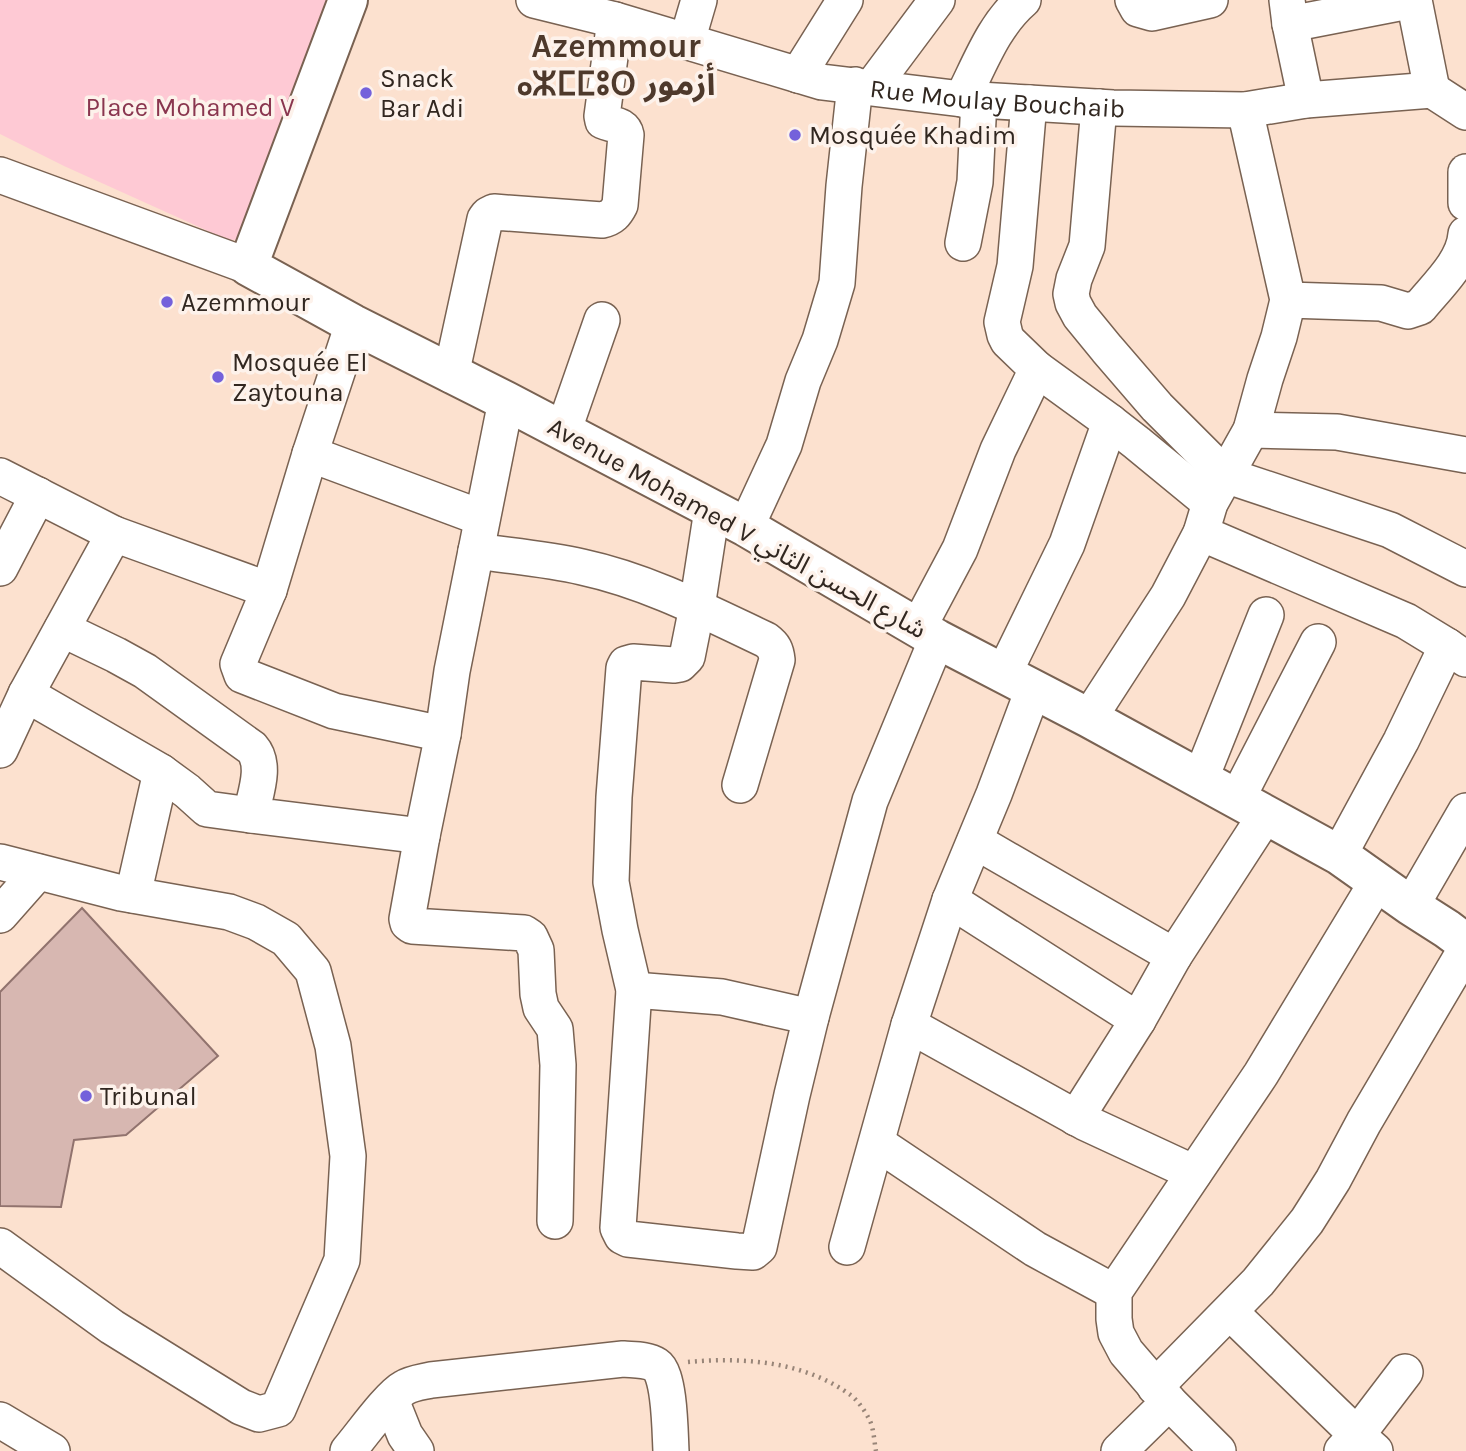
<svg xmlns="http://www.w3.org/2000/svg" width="1466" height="1451" font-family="Karla,'Noto Sans Arabic','Noto Sans Tifinagh',sans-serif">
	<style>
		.green { fill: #fec9d4 }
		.building { fill: #d7b7b1; stroke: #91736e; stroke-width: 2 }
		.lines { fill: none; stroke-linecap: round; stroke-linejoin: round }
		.minor-casing { stroke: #796252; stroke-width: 38 }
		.major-casing { stroke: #796252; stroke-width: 42 }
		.path { stroke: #988578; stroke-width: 4.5; stroke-dasharray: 2 5; stroke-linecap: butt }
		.minor { stroke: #fff; stroke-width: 35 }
		.major { stroke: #fff; stroke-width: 38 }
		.poi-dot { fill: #7461db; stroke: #fdf2eb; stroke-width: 2.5 }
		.labels { text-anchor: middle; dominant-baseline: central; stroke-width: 7; stroke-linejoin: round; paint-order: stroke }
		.poi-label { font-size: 26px; fill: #312720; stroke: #fdf2eb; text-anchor: start }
		.street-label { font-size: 26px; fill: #312720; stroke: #fdf2eb }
		.park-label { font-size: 26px; fill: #8a364f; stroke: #fdf2eb }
		.district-label { font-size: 33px; font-weight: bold; fill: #4e392b; stroke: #fdf2eb }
	</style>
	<rect width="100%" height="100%" fill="#fce1cf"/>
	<path class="green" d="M 0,0 L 333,0 L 253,239 L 228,240 L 64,166 L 0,134 Z"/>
	<path class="building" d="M 82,908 L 218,1056 L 126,1135 L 74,1140 L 61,1207 L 0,1206 L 0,992 Z"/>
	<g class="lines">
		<g class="minor-casing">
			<g id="minor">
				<path id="s1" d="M 534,0 L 615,20 L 822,82 L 962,99 L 1029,103 L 1113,108 L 1245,110 L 1306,100 L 1432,90 L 1466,112"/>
				<path d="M 1133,0 L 1138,9 L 1152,13 L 1210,0"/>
				<path d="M 1287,0 L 1290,24 L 1306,100"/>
				<path d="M 1414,0 L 1432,90"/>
				<path d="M 1290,24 L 1414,0"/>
				<path d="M 687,41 L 699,0"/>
				<path d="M 798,75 L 845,0"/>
				<path d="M 872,87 L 937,0"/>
				<path d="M 962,99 C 980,64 993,26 1023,0"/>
				<path d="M 1099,107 L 1087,246 L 1074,279 L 1071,294 L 1073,303 L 1080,316 L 1107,349 L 1157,407 L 1225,475 L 1390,530 L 1466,569"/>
				<path d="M 1466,172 L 1466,203"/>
				<path d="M 0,175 L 248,266"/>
				<path d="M 963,243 L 975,182 L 979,99"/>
				<path d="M 1288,300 L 1381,303 L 1408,311 L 1420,307 C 1437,286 1464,262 1466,234"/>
				<path d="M 353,324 L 310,454 L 269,590 L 238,664 L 242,675 L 334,711 L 443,734"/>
				<path d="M 451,375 L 485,219 L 488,215 L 494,212 L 602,220 C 612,218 616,213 620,205 L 626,135 C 624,124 612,125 603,121 L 602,116 L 615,20"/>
				<path d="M 506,401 L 452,671 L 443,734 L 422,836 L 407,919 L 408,923 L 412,926 L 524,933 L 530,937 L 536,950 L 538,994 L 541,1008 L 555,1029 L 558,1065 L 555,1221"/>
				<path d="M 1110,422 L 1137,443 L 1210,503"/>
				<path d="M 1251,430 L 1337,432 L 1466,455"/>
				<path d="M 563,432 L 602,320"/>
				<path d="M 310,454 L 482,518"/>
				<path d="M 0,476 L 114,534 L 26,694 L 0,750"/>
				<path d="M 712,510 L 697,607 L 687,657 L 680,664 L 674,665 L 633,662 L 626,664 L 624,668 L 614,797 L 611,882 L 620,930 L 634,990 L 618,1228 L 622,1236 L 628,1239 L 737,1251 L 753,1252 L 759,1247 L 792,1095 L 811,1017 L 870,801 L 937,639"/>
				<path d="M 746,527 L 784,445 L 803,381 L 820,340 L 837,283 L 844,186 L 855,85"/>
				<path d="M 1201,533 L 1406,621 L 1447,646"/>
				<path d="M 114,534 L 269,590"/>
				<path d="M 476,551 C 511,556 548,559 582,567 C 647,581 707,612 766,640 C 774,646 776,650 777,660 L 740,785"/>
				<path d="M 0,568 L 38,495"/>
				<path d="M 918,628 L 960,549 L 998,450 L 1037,369 L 1008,341 L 1005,335 L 1002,322 L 1015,266 L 1029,103"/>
				<path d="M 62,629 L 116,655 L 145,671 L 252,748 C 267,765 255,794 251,815 L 422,836"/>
				<path d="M 1004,673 L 1067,544 L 1110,422 L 1037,369"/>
				<path d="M 26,694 L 161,772 L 133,895"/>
				<path d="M 1089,718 L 1168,596 L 1201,533 L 1210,503 L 1251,430 L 1265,379 L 1279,337 L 1288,300 L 1245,110"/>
				<path d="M 161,772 L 187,791 L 207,809 L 251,815"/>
				<path d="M 1200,780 L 1266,615"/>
				<path d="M 1237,799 L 1318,642"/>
				<path d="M 975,841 L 1174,956 L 1265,816"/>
				<path d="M 1339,855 L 1401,741 L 1447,646 L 1466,659"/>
				<path d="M 0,862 L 121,893 L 229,912 L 256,922 L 286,939 L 313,971 L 333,1046 L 348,1156 L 342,1260 L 278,1409 L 259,1414 L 241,1407 L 112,1327 L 0,1246"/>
				<path d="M 950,900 L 1138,1020"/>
				<path d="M 1411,906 L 1466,811"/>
				<path d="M 0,915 L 38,872"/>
				<path d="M 634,990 L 722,997 L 811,1017"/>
				<path d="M 909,1025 L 1084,1122 L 1194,1173"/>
				<path d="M 1076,1118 L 1138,1020 L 1174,956"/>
				<path d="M 877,1143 L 1035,1249 L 1114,1292"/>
				<path d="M 847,1247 L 909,1025 L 950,900 L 994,794 L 1033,690"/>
				<path d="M 1230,1312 L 1357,1435 L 1375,1451"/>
				<path d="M 1155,1387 L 1258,1282 L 1307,1221 L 1333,1180 L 1364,1122 L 1466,949"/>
				<path d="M 391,1400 L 405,1435 L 416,1451"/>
				<path d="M 0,1420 L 52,1451"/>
				<path d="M 348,1451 C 361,1436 389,1396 404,1388 C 412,1383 423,1382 431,1380 L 623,1359 C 633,1360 647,1359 656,1365 C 670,1374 670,1434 671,1451"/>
				<path d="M 1119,1451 L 1169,1402"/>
				<path d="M 1218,1451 L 1169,1402 L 1126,1352 L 1116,1333 L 1114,1319 L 1114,1292 L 1261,1074 L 1377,882"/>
				<path d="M 1342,1451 L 1357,1435 L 1405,1372"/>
			</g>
		</g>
		<g class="major-casing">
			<path id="major" d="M 348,0 L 248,266 L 353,324 L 506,401 L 746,527 L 937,639 L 1089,718 L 1339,855 L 1411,906 L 1447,929 L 1466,943"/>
		</g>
		<path class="path" d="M 688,1362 C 742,1357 803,1361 849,1394 C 857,1399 865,1411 869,1419 C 874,1428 874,1441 876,1451"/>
		<use href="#minor" class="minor"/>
		<use href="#major" class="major"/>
	</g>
	<g class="poi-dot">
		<circle cx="366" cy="93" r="7"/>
		<circle cx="795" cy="135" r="7"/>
		<circle cx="167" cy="302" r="7"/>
		<circle cx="218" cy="377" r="7"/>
		<circle cx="86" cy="1096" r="7"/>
	</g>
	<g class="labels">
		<g class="poi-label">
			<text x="380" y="78">Snack<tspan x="380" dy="30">Bar Adi</tspan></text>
			<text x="809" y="135">Mosquée Khadim</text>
			<text x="181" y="302">Azemmour</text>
			<text x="232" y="362">Mosquée El<tspan x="232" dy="30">Zaytouna</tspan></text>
			<text x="100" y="1096">Tribunal</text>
		</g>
		<g class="street-label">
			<text stroke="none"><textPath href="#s1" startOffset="476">Rue Moulay Bouchaib</textPath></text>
			<text transform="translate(737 528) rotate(29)">Avenue Mohamed V شارع الحسن الثاني</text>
		</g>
		<g class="park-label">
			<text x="190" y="107">Place Mohamed V</text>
		</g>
		<g class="district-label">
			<text x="616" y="46">Azemmour<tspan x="616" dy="38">ⴰⵣⵎⵎⵓⵔ أزمور</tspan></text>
		</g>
	</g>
</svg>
